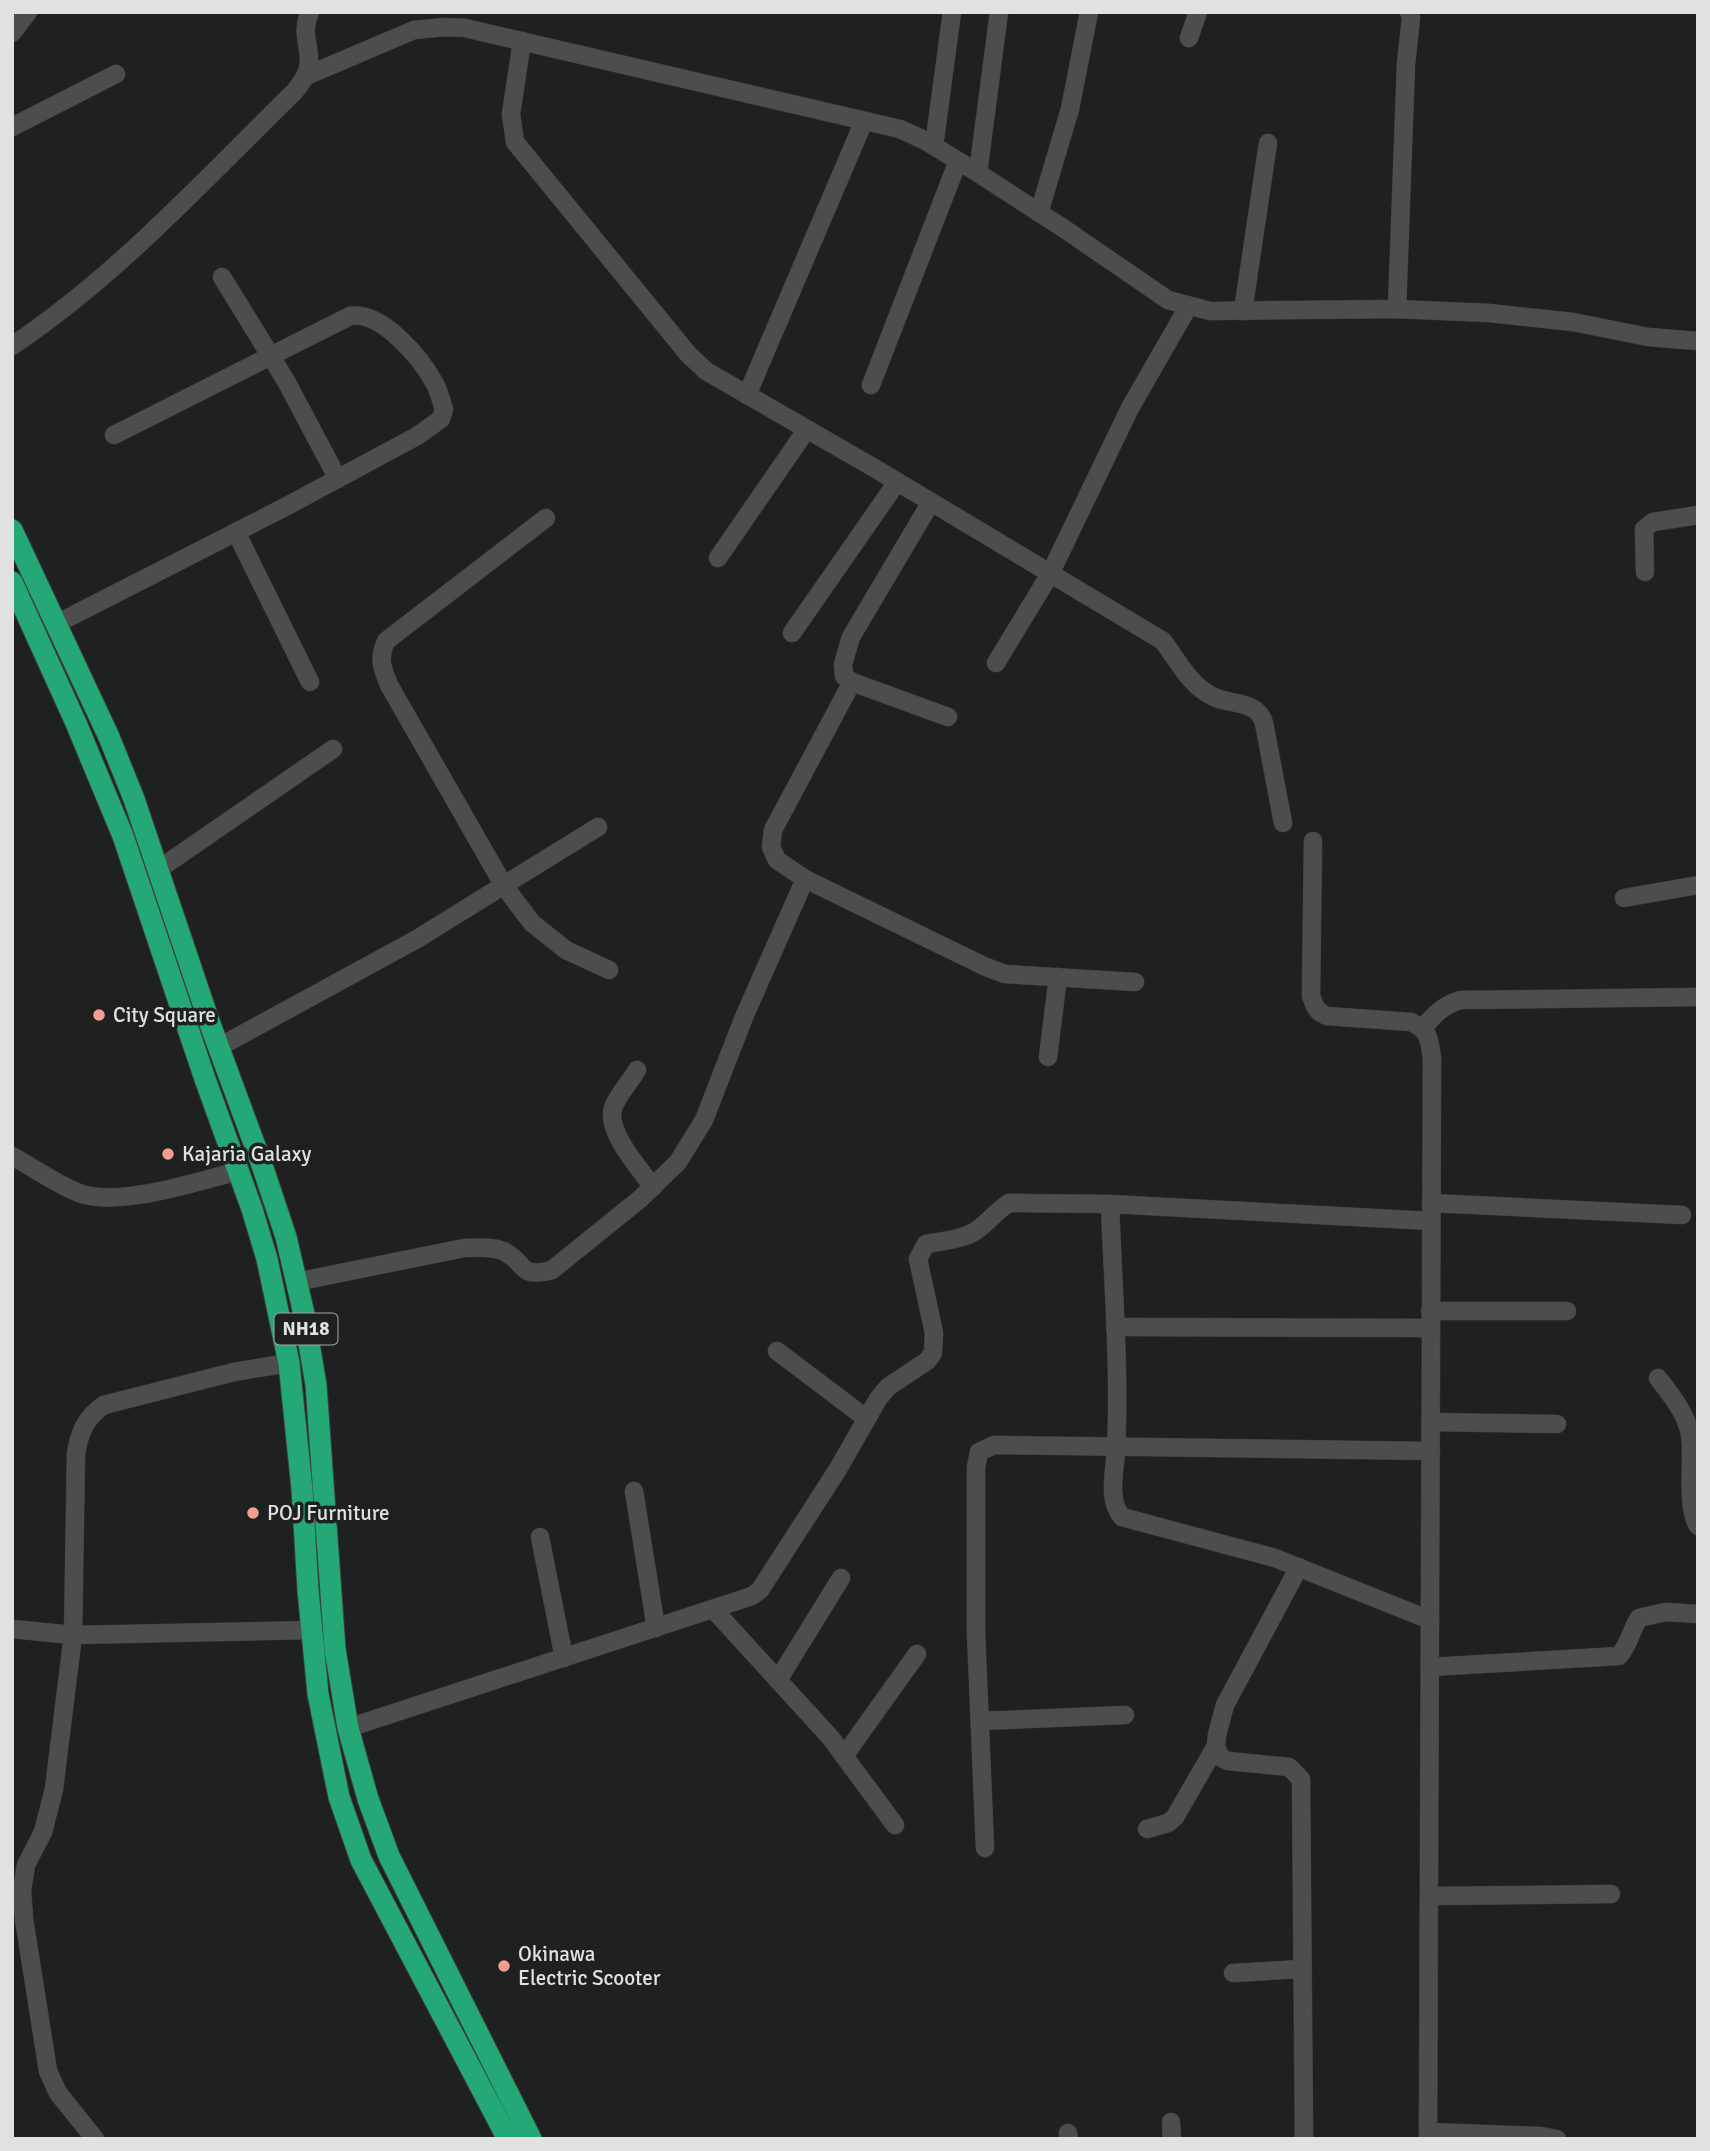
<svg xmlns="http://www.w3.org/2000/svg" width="1710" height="2151" font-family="Signika,sans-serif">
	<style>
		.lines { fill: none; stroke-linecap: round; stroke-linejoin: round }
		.street-casing { stroke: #3d3f3e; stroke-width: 19 }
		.highway-casing { stroke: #3d3f3e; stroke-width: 23 }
		.street { stroke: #4b4e4c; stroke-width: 18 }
		.highway { stroke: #24a875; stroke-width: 21 }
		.poi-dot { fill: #f59c93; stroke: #1f2120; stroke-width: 2.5 }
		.labels { text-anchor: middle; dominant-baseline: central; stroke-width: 7; stroke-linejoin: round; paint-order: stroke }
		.shield { fill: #1f2120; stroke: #a6a8a7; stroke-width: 2 }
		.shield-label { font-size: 19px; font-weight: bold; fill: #e0e2e1 }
		.poi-label { font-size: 21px; fill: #e0e2e1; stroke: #1f2120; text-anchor: start }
	</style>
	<rect width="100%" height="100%" fill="#1f2120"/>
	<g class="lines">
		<g class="street-casing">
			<g id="street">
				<path d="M 12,33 L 28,12"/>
				<path d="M 1189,38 L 1198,12"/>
				<path d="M 522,41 L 511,114 L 515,142 L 688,354 L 706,371 L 876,469 L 1163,641 C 1178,661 1190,686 1214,697 C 1231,705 1257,700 1264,723 L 1283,823"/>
				<path d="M 306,76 L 414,30 L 445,27 L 465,28 L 900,129 L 924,140 L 978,173 L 1063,228 L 1168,300 L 1210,311 L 1397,309 L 1489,313 L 1573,322 L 1648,337 L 1698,341"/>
				<path d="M 12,127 L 116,74"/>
				<path d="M 934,146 L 952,12"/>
				<path d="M 978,173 L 999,12"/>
				<path d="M 1039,213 L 1070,109 L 1089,12"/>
				<path d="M 222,277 L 286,381 L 338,479"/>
				<path d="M 1397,309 L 1406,64 L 1411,18 L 1409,12"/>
				<path d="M 1243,311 L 1268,143"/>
				<path d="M 12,346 C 118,275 204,180 295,91 C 302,82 309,73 309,61 C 309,42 301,32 310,12"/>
				<path d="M 871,385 L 958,161"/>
				<path d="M 747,395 L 864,121"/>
				<path d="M 931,502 L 851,637 L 843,664 L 844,676 L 852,682 L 948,717"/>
				<path d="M 546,518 L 386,641 C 378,660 382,667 389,685 L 504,886 L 532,923 L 566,950 L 609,970"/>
				<path d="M 236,532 L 310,682"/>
				<path d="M 718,558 L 807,429"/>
				<path d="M 1645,572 L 1644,529 L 1653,522 L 1698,515"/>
				<path d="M 56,624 L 287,506 L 417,436 L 441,419 L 444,409 C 441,401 439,391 435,384 C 421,358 382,311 350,316 L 114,435"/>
				<path d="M 792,633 L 897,482"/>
				<path d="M 996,663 L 1050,574 L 1130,408 L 1188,307"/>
				<path d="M 852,682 L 773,830 L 771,847 L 777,860 L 805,879 L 986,967 L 1005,974 L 1135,982"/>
				<path d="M 1313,841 L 1311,995 C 1314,1005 1316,1012 1327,1016 L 1411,1022 C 1430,1031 1429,1039 1432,1058 L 1428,2139"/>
				<path d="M 159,869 L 333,749"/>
				<path d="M 1624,898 L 1698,885"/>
				<path d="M 1423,1028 C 1435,1014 1442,1006 1460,1000 L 1698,997"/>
				<path d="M 219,1047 L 417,939 L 598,827"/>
				<path d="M 1048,1057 L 1058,977"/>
				<path d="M 637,1070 C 630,1082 617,1096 613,1108 C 606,1132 640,1169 653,1187"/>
				<path d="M 12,1156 C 34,1168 56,1184 79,1193 C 120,1208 197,1181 239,1171"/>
				<path d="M 1431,1203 L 1682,1215"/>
				<path d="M 1110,1204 C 1113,1286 1120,1369 1116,1450 C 1115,1471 1107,1500 1122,1517 L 1275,1558 L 1430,1620"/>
				<path d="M 296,1282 L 464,1248 C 478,1248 491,1246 503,1251 C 527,1262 517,1279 552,1270 L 640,1199 L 678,1162 L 704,1120 L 744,1017 L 805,879"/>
				<path d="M 1430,1311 L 1567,1311"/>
				<path d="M 1115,1327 L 1430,1328"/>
				<path d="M 777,1351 L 867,1419"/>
				<path d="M 1658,1378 C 1671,1395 1686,1413 1690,1434 C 1694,1461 1685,1504 1698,1526"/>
				<path d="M 1431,1422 L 1557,1424"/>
				<path d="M 634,1491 L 656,1628"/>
				<path d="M 540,1537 L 564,1658"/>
				<path d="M 1299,1567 L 1225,1705 L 1217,1735 L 1216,1746 L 1220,1757 L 1228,1761 L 1289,1767 L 1301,1779 L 1304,2139"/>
				<path d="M 714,1610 L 830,1737 L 895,1825"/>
				<path d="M 12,1629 L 73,1635 L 311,1630"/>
				<path d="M 1430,1667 L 1619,1656 C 1629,1645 1631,1630 1639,1618 L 1665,1612 L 1698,1614"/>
				<path d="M 778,1680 L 841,1578"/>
				<path d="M 980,1721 L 1125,1715"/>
				<path d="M 348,1728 L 752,1596 L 760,1590 L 838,1469 L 878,1399 L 888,1387 L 927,1361 L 933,1353 L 934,1333 L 918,1259 L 926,1244 C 942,1241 960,1240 974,1232 C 987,1224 996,1211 1009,1203 L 1110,1204 L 1431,1221"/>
				<path d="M 844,1756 L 917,1654"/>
				<path d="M 1147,1829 L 1168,1823 L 1175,1817 L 1216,1746"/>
				<path d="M 985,1848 L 976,1633 L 976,1467 L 979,1452 L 994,1445 L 1431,1451"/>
				<path d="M 1429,1896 L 1611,1894"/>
				<path d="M 1233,1973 L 1302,1969"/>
				<path d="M 1171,2122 L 1172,2139"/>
				<path d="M 1428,2132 L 1541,2136 L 1557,2139"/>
				<path d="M 1068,2133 L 1069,2139"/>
				<path d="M 95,2139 L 58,2093 L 48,2071 L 24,1919 L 22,1890 L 26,1865 L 43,1832 L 54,1789 L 73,1635 L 76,1454 C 79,1433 86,1417 104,1405 L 234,1372 L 289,1363"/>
			</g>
		</g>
		<g class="highway-casing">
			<g id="highway">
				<path d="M 12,530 L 109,737 L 134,799 L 210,1024 L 261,1162 L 286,1237 L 304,1314 L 316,1385 L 335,1649 L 348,1728 L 368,1799 L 389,1856 L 531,2139"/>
				<path d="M 12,582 L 76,723 L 123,836 L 205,1079 L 252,1209 L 267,1259 L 289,1363 L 302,1489 L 308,1590 L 318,1694 L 339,1797 L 361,1860 L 508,2139"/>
			</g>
		</g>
		<use href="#street" class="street"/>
		<use href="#highway" class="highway"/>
	</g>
	<g class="poi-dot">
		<circle cx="99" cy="1015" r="7"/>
		<circle cx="168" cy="1154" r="7"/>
		<circle cx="253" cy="1513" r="7"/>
		<circle cx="504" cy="1966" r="7"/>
	</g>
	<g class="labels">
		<rect class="shield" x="274.5" y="1313.5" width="63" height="31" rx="5"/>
		<g class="shield-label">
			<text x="306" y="1329">NH18</text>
		</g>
		<g class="poi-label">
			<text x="113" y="1015">City Square</text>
			<text x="182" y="1154">Kajaria Galaxy</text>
			<text x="267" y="1513">POJ Furniture</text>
			<text x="518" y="1954">Okinawa<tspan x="518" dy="24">Electric Scooter</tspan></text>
		</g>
	</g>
	<rect width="1710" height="2151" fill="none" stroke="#e0e2e1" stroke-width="28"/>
</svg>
